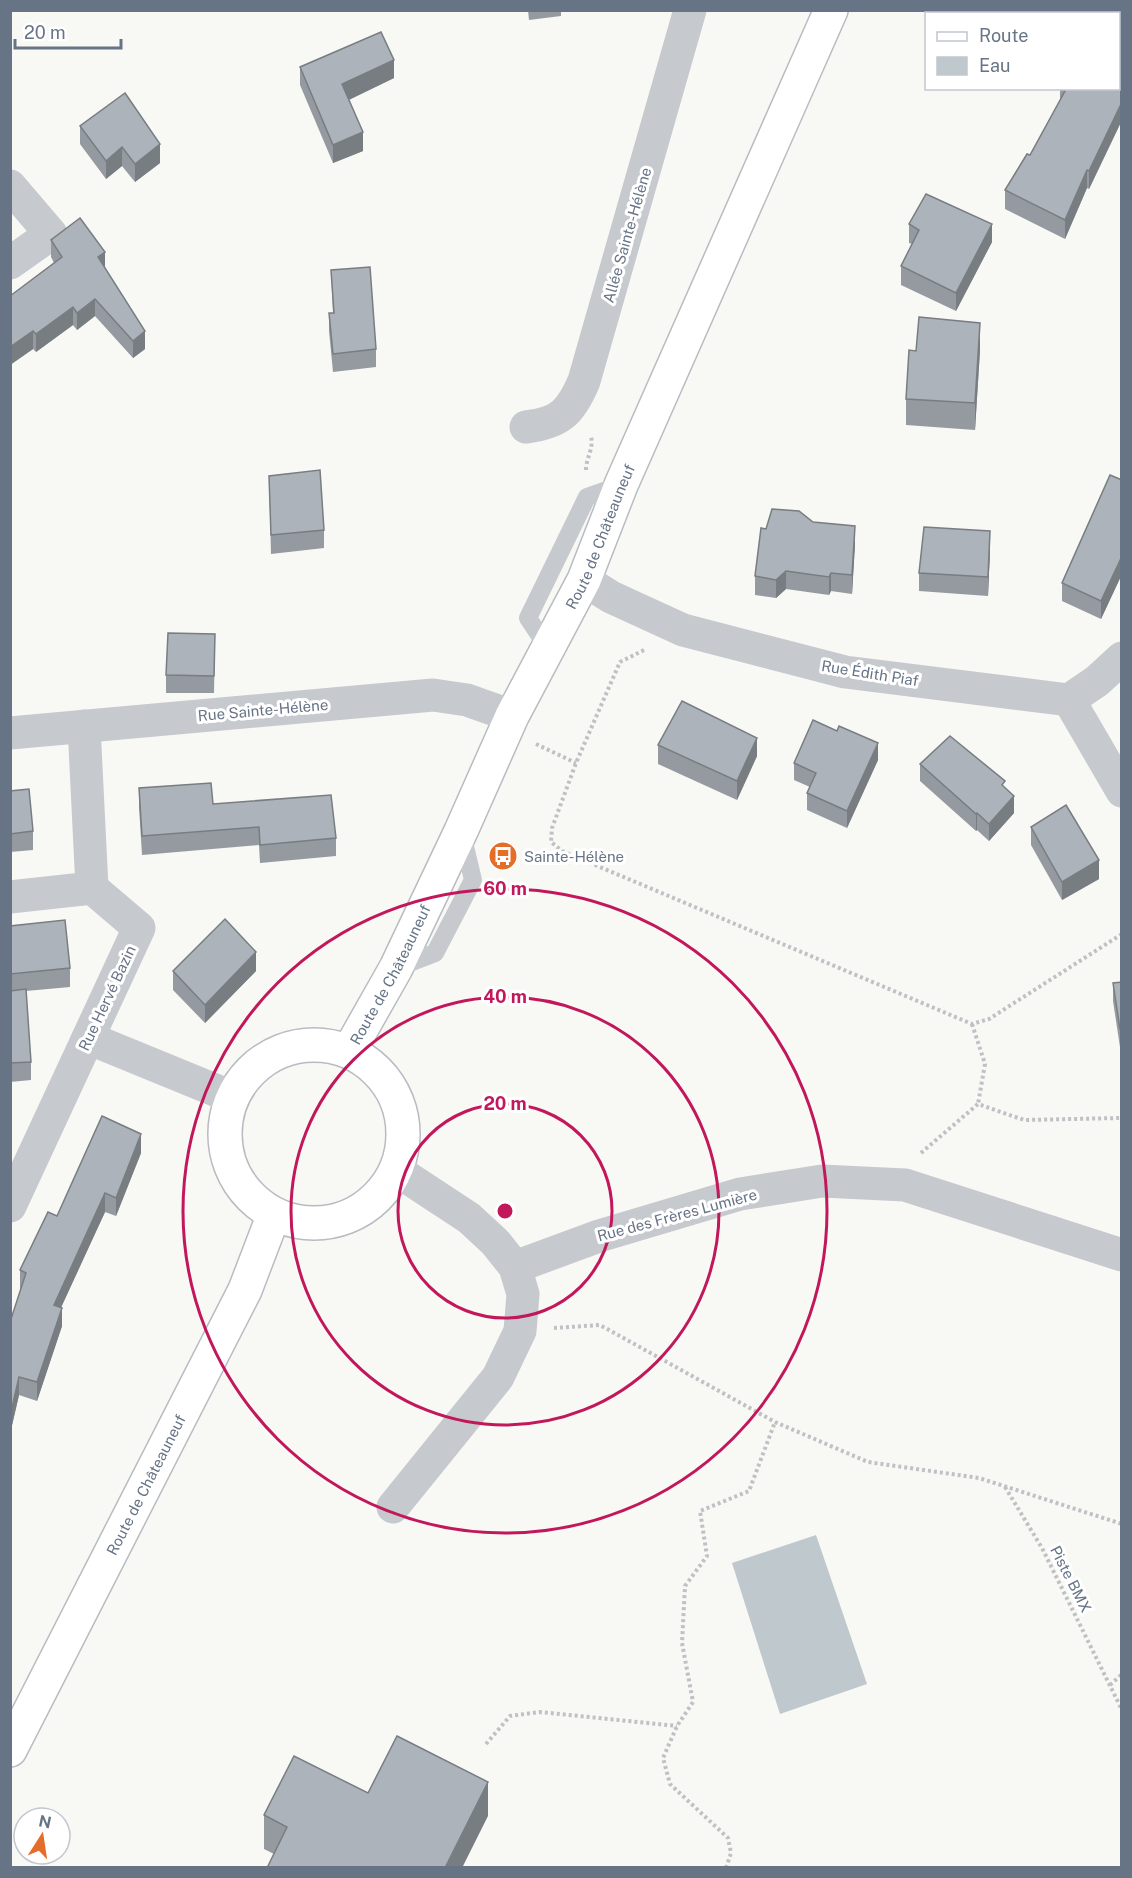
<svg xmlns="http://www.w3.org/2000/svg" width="1132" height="1878" font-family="'Public Sans',sans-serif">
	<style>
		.water { fill: #bec8cd }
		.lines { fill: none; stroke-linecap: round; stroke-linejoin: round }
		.secondary-casing { stroke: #b8bcc2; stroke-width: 36 }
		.path { stroke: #c0c1c4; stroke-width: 4; stroke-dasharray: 3 3; stroke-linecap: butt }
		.lane { stroke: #c6c9cd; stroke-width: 18 }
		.street { stroke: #c6c9cd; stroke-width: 33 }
		.secondary { stroke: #fff; stroke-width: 33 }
		.wall { fill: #949aa0 }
		.shaded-wall { fill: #787d82 }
		.building { fill: #acb3ba; stroke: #787d82; stroke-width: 1.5 }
		.ring { fill: none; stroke: #c2185b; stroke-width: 3 }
		.labels { text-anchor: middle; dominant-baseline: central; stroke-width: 6; stroke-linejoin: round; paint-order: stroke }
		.street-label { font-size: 15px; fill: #677486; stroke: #fff }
		.poi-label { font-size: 15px; fill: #677486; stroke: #fff; text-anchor: start }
		.centre { fill: #c2185b; stroke: #fff; stroke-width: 3 }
		.ring-label { font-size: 18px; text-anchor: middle; font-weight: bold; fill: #c2185b; stroke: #fff; stroke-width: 6; stroke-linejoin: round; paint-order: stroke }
	</style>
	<rect width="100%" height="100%" fill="#f8f8f5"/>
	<path class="water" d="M 816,1535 L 867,1684 L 780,1714 L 732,1563 Z"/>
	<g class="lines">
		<g class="secondary-casing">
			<g id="secondary">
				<circle cx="314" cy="1134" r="89"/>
				<path id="s1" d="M 349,1051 L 396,968 L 461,831 L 512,716 L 584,580 L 621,485 L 831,10"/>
				<path id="s2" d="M 10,1750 L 245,1290 L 274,1214"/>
			</g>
		</g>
		<g class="path">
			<path d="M 586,470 C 586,458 594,448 591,437"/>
			<path d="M 644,650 L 620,662 L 576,763 L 552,828 L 551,842 L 562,851 L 972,1024 L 989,1019 L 1122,934"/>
			<path d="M 536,744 L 576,763"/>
			<path d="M 972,1024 L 985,1064 L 978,1104"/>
			<path d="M 921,1153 L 978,1104 L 1024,1120 L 1122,1118"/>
			<path d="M 554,1328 L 600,1325 L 775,1422 L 868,1462 L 979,1478 L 1122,1524"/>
			<path d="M 1005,1487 L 1042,1548 L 1122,1710"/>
			<path d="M 1110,1685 L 1122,1674"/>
			<path d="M 486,1744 L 510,1716 L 540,1712 L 677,1726"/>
			<path d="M 726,1868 L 731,1853 L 728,1838 L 670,1784 L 663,1758 L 677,1726 L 693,1702 L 682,1643 L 685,1586 L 707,1556 L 700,1511 L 749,1491 L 775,1422"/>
		</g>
		<g class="lane">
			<path d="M 548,648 L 528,618 L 587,497 L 621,485"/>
			<path d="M 396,968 L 435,953 L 473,880 L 462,834"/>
		</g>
		<g class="street">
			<path d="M 10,186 L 51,234 L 10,263"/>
			<path d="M 526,427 C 560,423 571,412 584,381 L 690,10"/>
			<path d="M 584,580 L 611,597 L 683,630 L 845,672 L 1069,700 L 1097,681 L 1122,658"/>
			<path d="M 1069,700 L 1122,791"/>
			<path d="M 10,733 L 433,695 L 467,700 L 512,716"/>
			<path d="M 10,897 L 92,888"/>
			<path d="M 88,1038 L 232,1097"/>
			<path d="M 10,1206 L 139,928 L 92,888 L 84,726"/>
			<path d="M 515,1267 L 599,1236 L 740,1194 L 822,1181 L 905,1185 L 1122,1255"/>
			<path d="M 393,1507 L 498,1377 L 520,1331 L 523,1294 L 515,1267 L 495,1242 L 469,1218 L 396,1170"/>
		</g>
		<use href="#secondary" class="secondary"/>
	</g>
	<g class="wall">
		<path d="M 528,10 L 561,10 L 561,16 L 529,20 Z"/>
		<path d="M 1122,38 L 1122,120 L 1089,189 L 1087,188 L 1065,239 L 1005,209 L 1005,190 L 1030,155 L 1060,101 L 1060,89 Z"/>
		<path d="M 300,67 L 394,78 L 349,100 L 363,151 L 333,163 L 300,85 Z"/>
		<path d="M 80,126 L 160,163 L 135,182 L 122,166 L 106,179 L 80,144 Z"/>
		<path d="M 909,224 L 992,242 L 956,311 L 901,285 L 901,266 L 912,244 L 909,243 Z"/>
		<path d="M 51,240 L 105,268 L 145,349 L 133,358 L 95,316 L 77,330 L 73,325 L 36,352 L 33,349 L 10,365 L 10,296 L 54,263 L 51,257 Z"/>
		<path d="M 331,270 L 376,349 L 376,367 L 333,372 L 329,331 L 329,313 L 333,313 Z"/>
		<path d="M 980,350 L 975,430 L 906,425 L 906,399 L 916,351 Z"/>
		<path d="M 269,476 L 324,530 L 324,548 L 271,554 Z"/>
		<path d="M 1122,480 L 1122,574 L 1101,619 L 1062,601 L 1062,583 Z"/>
		<path d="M 813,522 L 855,544 L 852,594 L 831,591 L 829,595 L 786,589 L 776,598 L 755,595 L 755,576 L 766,529 Z"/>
		<path d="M 990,549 L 988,596 L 919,591 L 919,573 Z"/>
		<path d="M 215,634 L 214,693 L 166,693 L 166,675 Z"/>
		<path d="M 658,745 L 757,756 L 737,800 L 658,764 Z"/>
		<path d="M 878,760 L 847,828 L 807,810 L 807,793 L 810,787 L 794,780 L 794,763 Z"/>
		<path d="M 920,764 L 1005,788 L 1014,813 L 989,841 L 977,830 L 976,831 L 920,781 Z"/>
		<path d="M 139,788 L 213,804 L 336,838 L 336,856 L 260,863 L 259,845 L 142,855 L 139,807 Z"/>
		<path d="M 10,791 L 33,831 L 33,850 L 10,852 Z"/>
		<path d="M 1031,827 L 1099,879 L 1062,900 L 1031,845 Z"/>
		<path d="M 10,926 L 70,968 L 70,987 L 26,991 L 31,1062 L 31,1080 L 10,1082 Z"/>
		<path d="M 173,971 L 256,971 L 205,1023 L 173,990 Z"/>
		<path d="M 1122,982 L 1122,1047 L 1120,1047 L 1113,1001 L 1113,983 Z"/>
		<path d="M 141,1153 L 116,1216 L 105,1212 L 61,1307 L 62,1326 L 37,1401 L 19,1395 L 10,1434 L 21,1289 L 20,1289 L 20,1270 Z"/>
		<path d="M 368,1793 L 488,1816 L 274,1854 L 264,1849 L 264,1815 Z"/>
	</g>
	<g class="shaded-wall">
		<path d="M 394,60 L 394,78 L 342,103 L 342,84 Z"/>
		<path d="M 1122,102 L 1122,120 L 1089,189 L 1089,171 Z"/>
		<path d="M 363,132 L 363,151 L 333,163 L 333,145 Z"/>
		<path d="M 160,144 L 160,163 L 135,182 L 135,164 Z"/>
		<path d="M 122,147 L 122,166 L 106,179 L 106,161 Z"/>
		<path d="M 1087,170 L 1087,188 L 1065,239 L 1065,220 Z"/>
		<path d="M 992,224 L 992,242 L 956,311 L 956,293 Z"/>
		<path d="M 105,252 L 105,270 L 98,257 Z"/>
		<path d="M 95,299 L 95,316 L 77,330 L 77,313 Z"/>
		<path d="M 73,307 L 73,325 L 36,352 L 36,334 Z"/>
		<path d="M 980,323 L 980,350 L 975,430 L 975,403 Z"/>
		<path d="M 33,331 L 33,349 L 10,365 L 10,347 Z"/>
		<path d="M 145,331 L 145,349 L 133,358 L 133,341 Z"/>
		<path d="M 855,526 L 855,544 L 852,594 L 852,575 Z"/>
		<path d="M 990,531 L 990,549 L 988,596 L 988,577 Z"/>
		<path d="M 1122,556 L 1122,574 L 1101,619 L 1101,601 Z"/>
		<path d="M 786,571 L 786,589 L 776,598 L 776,580 Z"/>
		<path d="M 831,573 L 831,591 L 829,595 L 829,577 Z"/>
		<path d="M 757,738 L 757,756 L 737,800 L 737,781 Z"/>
		<path d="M 878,743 L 878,760 L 847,828 L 847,811 Z"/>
		<path d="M 1014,796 L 1014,813 L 989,841 L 989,824 Z"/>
		<path d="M 977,813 L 977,830 L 976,831 L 976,814 Z"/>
		<path d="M 1099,860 L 1099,879 L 1062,900 L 1062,882 Z"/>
		<path d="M 256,952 L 256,971 L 205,1023 L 205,1005 Z"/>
		<path d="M 141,1134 L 141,1153 L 116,1216 L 116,1198 Z"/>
		<path d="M 105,1193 L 105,1212 L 54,1323 L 54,1305 Z"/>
		<path d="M 62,1308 L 62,1326 L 37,1401 L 37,1382 Z"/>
		<path d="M 19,1377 L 19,1395 L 10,1434 L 10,1416 Z"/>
		<path d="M 488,1782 L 488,1816 L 462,1868 L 446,1868 L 446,1866 Z"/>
	</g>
	<g class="building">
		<path d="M 1060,10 L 1064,10 L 1070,14 L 1059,14 Z"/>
		<path d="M 381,32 L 394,60 L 342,84 L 363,132 L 333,145 L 300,67 Z"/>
		<path d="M 1119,36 L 1122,38 L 1122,102 L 1089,171 L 1087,170 L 1065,220 L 1005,190 L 1027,154 L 1030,155 L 1065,91 L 1060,88 L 1119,88 Z"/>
		<path d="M 125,93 L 160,144 L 135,164 L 122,147 L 106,161 L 80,126 Z"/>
		<path d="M 926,194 L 992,224 L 956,293 L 901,266 L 919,230 L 909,224 Z"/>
		<path d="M 80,218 L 105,252 L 98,257 L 145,331 L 133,341 L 95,299 L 77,313 L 73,307 L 36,334 L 33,331 L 10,347 L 10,296 L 62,257 L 51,240 Z"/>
		<path d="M 370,267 L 376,349 L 333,354 L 329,313 L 334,313 L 331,270 Z"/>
		<path d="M 919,317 L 980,323 L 975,403 L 906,399 L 909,350 L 916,351 Z"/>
		<path d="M 320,470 L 324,530 L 271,535 L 269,476 Z"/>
		<path d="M 1110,475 L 1122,480 L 1122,556 L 1101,601 L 1062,583 Z"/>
		<path d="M 772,509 L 799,511 L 813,522 L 855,526 L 852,575 L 831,573 L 829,577 L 786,571 L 776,580 L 755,576 L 761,528 L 766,529 Z"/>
		<path d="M 924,527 L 990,531 L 988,577 L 919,573 Z"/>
		<path d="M 168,633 L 215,634 L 214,676 L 166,675 Z"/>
		<path d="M 682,701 L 757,738 L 737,781 L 658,745 Z"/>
		<path d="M 813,720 L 837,731 L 839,726 L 878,743 L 847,811 L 807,793 L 816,773 L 794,763 Z"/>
		<path d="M 950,736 L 1005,781 L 1002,785 L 1014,796 L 989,824 L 977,813 L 976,814 L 920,764 Z"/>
		<path d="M 211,783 L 213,804 L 331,795 L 336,838 L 260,845 L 259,827 L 142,836 L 139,788 Z"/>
		<path d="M 29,789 L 33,831 L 10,834 L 10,791 Z"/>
		<path d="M 1066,805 L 1099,860 L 1062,882 L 1031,827 Z"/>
		<path d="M 225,919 L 256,952 L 205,1005 L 173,971 Z"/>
		<path d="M 65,920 L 70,968 L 10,974 L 10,926 Z"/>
		<path d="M 1122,982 L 1122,1029 L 1120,1029 L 1113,983 Z"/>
		<path d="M 26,989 L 31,1062 L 10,1063 L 10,991 Z"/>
		<path d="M 102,1116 L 141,1134 L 116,1198 L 105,1193 L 54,1305 L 62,1308 L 37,1382 L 19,1377 L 10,1416 L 10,1322 L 26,1273 L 20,1270 L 48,1212 L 57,1216 Z"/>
		<path d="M 397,1736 L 488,1782 L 446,1866 L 450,1868 L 267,1868 L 287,1827 L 264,1815 L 294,1756 L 368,1793 Z"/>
	</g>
	<g class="ring">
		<circle cx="505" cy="1211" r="107"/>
		<circle cx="505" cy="1211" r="214"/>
		<circle cx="505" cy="1211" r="322"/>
	</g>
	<defs>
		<g id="bus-disc" transform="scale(1.5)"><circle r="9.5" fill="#e46d2a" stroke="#fff"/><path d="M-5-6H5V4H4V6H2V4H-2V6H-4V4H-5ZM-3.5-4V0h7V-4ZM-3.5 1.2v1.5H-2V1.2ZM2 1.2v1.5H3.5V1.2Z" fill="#fff"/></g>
	</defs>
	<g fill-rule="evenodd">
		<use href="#bus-disc" x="503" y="856"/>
	</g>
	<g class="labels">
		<g class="street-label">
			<text transform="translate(627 235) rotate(-74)">Allée Sainte-Hélène</text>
			<text stroke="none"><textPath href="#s1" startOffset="573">Route de Châteauneuf</textPath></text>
			<text transform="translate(870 673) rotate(9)">Rue Édith Piaf</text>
			<text transform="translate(263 710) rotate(-5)">Rue Sainte-Hélène</text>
			<text stroke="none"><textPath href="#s1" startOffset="87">Route de Châteauneuf</textPath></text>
			<text transform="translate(107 998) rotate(-65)">Rue Hervé Bazin</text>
			<text transform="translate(677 1215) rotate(-15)">Rue des Frères Lumière</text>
			<text stroke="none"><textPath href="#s2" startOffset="298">Route de Châteauneuf</textPath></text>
			<text transform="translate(1071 1579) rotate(63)">Piste BMX</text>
		</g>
		<g class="poi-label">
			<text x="524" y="856">Sainte-Hélène</text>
		</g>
	</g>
	<circle cx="505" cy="1211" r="9" class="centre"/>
	<g class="ring-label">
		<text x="505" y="895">60 m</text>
		<text x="505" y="1003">40 m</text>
		<text x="505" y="1110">20 m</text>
	</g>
	<rect width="1132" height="1878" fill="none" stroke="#677486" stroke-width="24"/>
	<rect x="925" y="12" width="195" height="78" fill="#ffffff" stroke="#c2c7cf" stroke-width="1.5"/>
	<rect x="937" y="32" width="30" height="9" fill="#ffffff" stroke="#c2c7cf" stroke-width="1.5"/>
	<text x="979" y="42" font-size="18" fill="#677486">Route</text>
	<rect x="937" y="57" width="30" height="18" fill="#bec8cd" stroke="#c2c7cf" stroke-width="1.5"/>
	<text x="979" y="72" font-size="18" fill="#677486">Eau</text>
	<g transform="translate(42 1836) rotate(12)"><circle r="28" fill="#ffffff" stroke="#c2c7cf" stroke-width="1.5"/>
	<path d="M0-4.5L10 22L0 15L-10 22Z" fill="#e46d2a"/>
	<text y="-9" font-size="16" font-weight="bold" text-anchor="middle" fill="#677486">N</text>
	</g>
	<path d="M15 39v9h106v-9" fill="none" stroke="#677486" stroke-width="3"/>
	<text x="24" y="39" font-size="18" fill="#677486" stroke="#ffffff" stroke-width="4.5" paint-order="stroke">20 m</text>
</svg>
